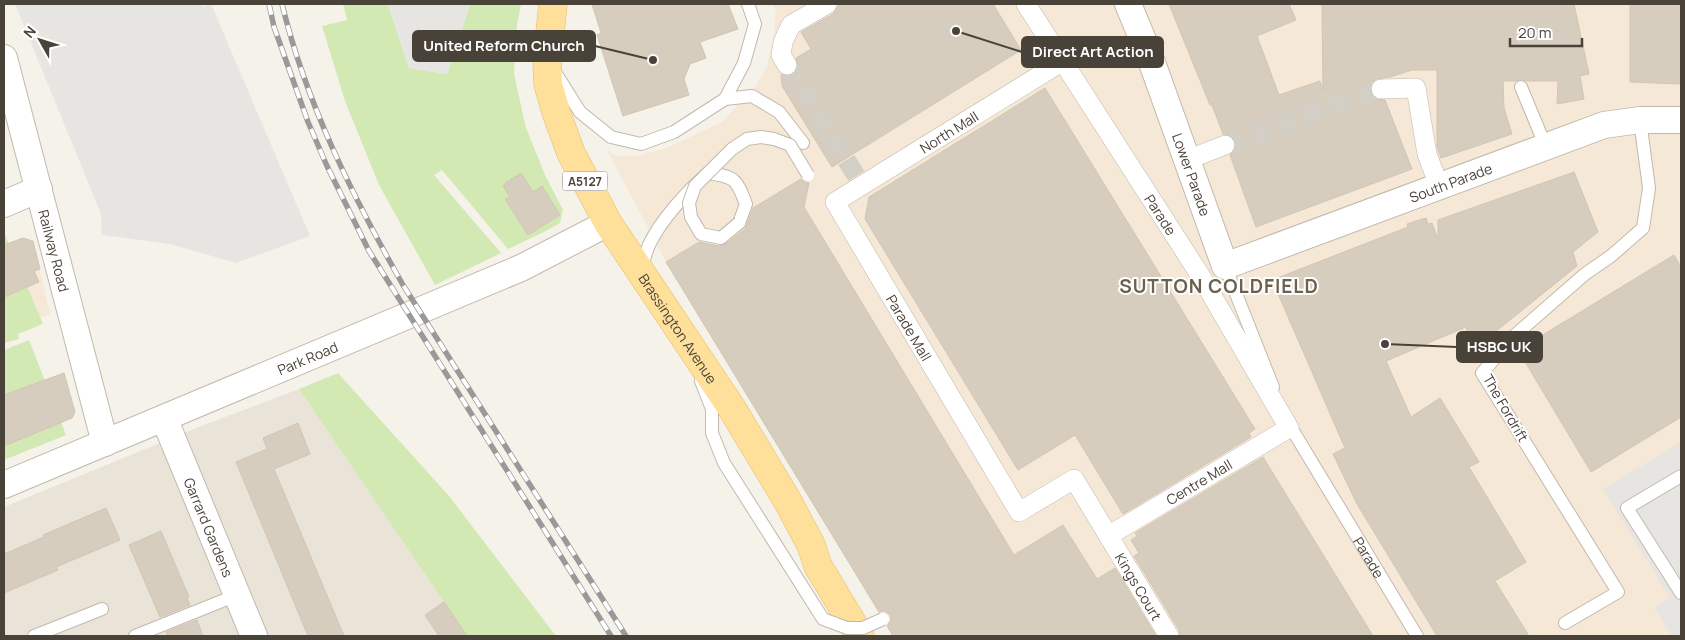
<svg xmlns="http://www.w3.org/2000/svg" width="1685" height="640" font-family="Manrope,sans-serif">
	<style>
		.residential { fill: #e9e3d8 }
		.commercial { fill: #f6e8d6 }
		.green { fill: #d2e9b3 }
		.parking { fill: #e7e5e2 }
		.building { fill: #d7cdbf; stroke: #d2c5b2 }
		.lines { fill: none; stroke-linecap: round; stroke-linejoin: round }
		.pedestrian-tunnel { stroke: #d3cfc6; stroke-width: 19; stroke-dasharray: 19 9; stroke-linecap: butt }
		.service-casing { stroke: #c1b9ac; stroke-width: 14 }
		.pedestrian-casing { stroke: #c1b9ac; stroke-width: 20 }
		.minor-casing { stroke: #c1b9ac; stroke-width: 28 }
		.primary-casing { stroke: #e5be68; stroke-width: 29 }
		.service { stroke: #fff; stroke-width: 12 }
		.pedestrian { stroke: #fff; stroke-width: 19 }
		.minor { stroke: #fff; stroke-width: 26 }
		.primary { stroke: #fee09a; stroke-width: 28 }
		.rail-casing { stroke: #999; stroke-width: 5.5 }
		.rail { stroke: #fff; stroke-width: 4; stroke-dasharray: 11; stroke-linecap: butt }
		.service-bridge-casing { stroke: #c1b9ac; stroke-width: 14; stroke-linecap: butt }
		.service-bridge { stroke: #fff; stroke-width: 12 }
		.labels { text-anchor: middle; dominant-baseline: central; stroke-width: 4; stroke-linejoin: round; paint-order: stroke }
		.shield { fill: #fff; stroke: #807b74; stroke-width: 1 }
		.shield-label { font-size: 12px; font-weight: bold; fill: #494238 }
		.street-label { font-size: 14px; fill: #494238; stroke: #fff }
		.district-label { font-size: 19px; font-weight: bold; letter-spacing: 1px; fill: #6c604f; stroke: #fff }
		.leader { fill: none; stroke: #494238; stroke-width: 2 }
		.callout-dot { fill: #494238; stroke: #fff; stroke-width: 2 }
		.callout { fill: #494238; stroke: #494238; stroke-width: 2 }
		.callout-label { font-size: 15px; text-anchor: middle; font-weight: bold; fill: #fff }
	</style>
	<rect width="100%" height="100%" fill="#f5f2ea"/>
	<path class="residential" d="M 299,389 L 467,636 L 4,636 L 4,507 L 199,427 Z"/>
	<g class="commercial">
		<path d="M 772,4 L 1681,4 L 1681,636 L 893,636 L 666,262 L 607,150 L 617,156 L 638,156 L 666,148 L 722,122 L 755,87 L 767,66 L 774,33 L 776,10 Z"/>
		<path d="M 23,238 L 33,241 L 50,314 L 40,318 L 9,243 Z"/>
	</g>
	<g class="green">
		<path d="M 343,4 L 388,4 L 409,68 L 447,74 L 470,4 L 521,4 L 517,25 L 514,74 L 526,128 L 546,177 L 563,210 L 560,223 L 544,232 L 508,249 L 442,170 L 434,175 L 501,253 L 435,285 L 379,185 L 345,101 L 322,26 L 347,20 Z"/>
		<path d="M 4,232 L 43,324 L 18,334 L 19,339 L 4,343 Z"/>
		<path d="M 29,340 L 66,435 L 4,460 L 4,350 Z"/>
		<path d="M 338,373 L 449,496 L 556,636 L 467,636 L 299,389 Z"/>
	</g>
	<g class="parking">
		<path d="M 15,4 L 201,4 L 203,7 L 207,4 L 211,4 L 310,236 L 236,263 L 170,244 L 102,235 L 101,214 Z"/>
		<path d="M 388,4 L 470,4 L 447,74 L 409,68 Z"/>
		<path d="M 1681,442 L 1681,636 L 1672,636 L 1654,608 L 1670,598 L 1603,489 Z"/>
	</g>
	<g class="building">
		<path d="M 592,4 L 728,4 L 738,29 L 700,42 L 706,58 L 690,64 L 684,79 L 689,95 L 623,116 L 597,35 L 601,33 Z"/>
		<path d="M 842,4 L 993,4 L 1021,50 L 832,167 L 782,86 L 781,75 L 788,76 L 793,74 L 797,71 L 798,65 L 796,58 L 811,49 L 801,32 L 833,14 L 838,6 Z"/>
		<path d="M 1169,4 L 1289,4 L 1296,20 L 1257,36 L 1279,95 L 1320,81 L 1323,91 L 1322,4 L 1574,4 L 1589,74 L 1580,76 L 1584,99 L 1557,104 L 1558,81 L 1526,81 L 1522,79 L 1516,81 L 1503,81 L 1504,108 L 1512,134 L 1441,158 L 1437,147 L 1437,70 L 1412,70 L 1390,77 L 1376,79 L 1371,84 L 1370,89 L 1371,94 L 1376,99 L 1385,100 L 1412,169 L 1256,227 L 1230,155 L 1236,147 L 1236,141 L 1232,136 L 1223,134 L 1212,105 L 1210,105 Z"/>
		<path d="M 1630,4 L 1681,4 L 1681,84 L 1630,82 Z"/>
		<path d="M 1045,88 L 1255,429 L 1249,433 L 1251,437 L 1123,514 L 1075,435 L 1018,470 L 865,219 L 869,197 Z"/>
		<path d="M 1574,172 L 1598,232 L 1573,252 L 1577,266 L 1474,349 L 1466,327 L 1386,361 L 1411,417 L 1440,398 L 1479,462 L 1469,467 L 1526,562 L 1495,581 L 1529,636 L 1437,636 L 1357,504 L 1333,454 L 1345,448 L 1272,280 L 1408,227 L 1407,224 L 1426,218 L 1428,224 L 1432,223 L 1438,239 L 1438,220 Z"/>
		<path d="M 521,173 L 533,192 L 542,186 L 560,215 L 528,235 L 505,199 L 510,197 L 503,186 L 506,184 L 505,183 Z"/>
		<path d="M 801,179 L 805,182 L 809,183 L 804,207 L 1014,555 L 1063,525 L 1097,579 L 1115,568 L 1156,636 L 893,636 L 887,626 L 891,620 L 890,615 L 884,611 L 879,612 L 666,262 L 699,242 L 719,246 L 726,244 L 745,229 L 753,208 Z"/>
		<path d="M 23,238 L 33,241 L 40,269 L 34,271 L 39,282 L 4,297 L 4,245 Z"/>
		<path d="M 1674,255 L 1681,267 L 1681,417 L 1591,472 L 1518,350 Z"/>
		<path d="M 64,373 L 75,412 L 72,418 L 4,446 L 4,395 Z"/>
		<path d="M 298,423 L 310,454 L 274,469 L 344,636 L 308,636 L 236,462 L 267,449 L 263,438 Z"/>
		<path d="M 1263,457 L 1322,553 L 1373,636 L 1180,636 L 1179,630 L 1134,556 L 1139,553 L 1131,540 L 1137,536 L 1135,533 Z"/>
		<path d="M 106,508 L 120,540 L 56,567 L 58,570 L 4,593 L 4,554 L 44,537 L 43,535 Z"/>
		<path d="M 161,531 L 189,597 L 187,598 L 190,605 L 160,617 L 129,545 Z"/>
		<path d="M 444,602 L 467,636 L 439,636 L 425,615 Z"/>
		<path d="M 197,620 L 203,636 L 168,636 L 166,632 Z"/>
	</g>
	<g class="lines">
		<g class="pedestrian-tunnel">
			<path d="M 787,65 L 862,185"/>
			<path d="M 1225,145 L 1381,89"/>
		</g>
		<g class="service-casing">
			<g id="service">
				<path d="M 553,69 L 580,112 L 611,137 L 641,144 L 674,132 L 725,99 L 744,63 L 755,24 L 748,4"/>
				<path d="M 1521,87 L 1546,147"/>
				<path d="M 725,99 L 752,96 L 779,112 L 803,143"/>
				<path d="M 1225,266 L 1273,387"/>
				<path d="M 641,271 C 644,263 645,253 649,245 C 660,221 688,190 708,173 C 735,177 736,178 746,204 L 739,223"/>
				<path d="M 701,381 L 712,409 L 712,433"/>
				<path id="s1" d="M 1287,421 L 1417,636"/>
				<path d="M 1681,476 L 1627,508 L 1681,593"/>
				<path d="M 1565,623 L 1618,592 L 1482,373 L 1514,336 L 1585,274 L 1611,256 L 1643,228 L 1649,188 L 1640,120"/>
				<path d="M 34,636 L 102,609"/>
				<path d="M 135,636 L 237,595"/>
			</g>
		</g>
		<g class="pedestrian-casing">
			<g id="pedestrian">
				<path id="s2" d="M 1026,4 L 1200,275 L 1289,428 L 1108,536"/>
				<path id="s3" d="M 1063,61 L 835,202 L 1019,512 L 1074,479 L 1169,636"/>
				<path d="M 787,65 L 781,55 L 783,42 L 791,25 L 827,4"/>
				<path d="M 1381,89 L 1416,88 L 1427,154 L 1439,186"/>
				<path d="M 1187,160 L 1225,145"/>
			</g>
		</g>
		<g class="minor-casing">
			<g id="minor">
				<path id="s4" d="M 1128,4 L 1150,57 L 1225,266 L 1604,125 L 1640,120 L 1681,120"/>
				<path id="s5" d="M 4,58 L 105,443"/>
				<path d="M 4,204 L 39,189"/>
				<path id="s6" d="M 164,418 L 254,636"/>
				<path id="s7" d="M 4,485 L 521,268 L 608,223"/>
			</g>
		</g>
		<g class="primary-casing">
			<g id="primary">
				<path id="s8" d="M 553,4 L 547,61 L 548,84 L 556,112 L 571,153 L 608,223 L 731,407 L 787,500 L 811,545 L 818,566 L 860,636"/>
			</g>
		</g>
		<use href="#service" class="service"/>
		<use href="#pedestrian" class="pedestrian"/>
		<use href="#minor" class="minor"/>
		<use href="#primary" class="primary"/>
		<g class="rail-casing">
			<g id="rail">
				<path d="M 269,4 L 274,27 L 308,122 L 327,166 L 369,251 L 611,636"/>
				<path d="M 282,4 C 306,103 353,197 403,285 L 626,636"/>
			</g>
		</g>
		<use href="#rail" class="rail"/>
		<g class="service-bridge-casing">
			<g id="service-bridge">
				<path d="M 739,223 L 721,238 L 701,234 L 691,217 L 689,203 L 695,186 L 732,149 L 747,139 L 761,137 L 774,139 L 790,145 L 808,175"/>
				<path d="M 712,433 L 724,463 L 823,619 L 847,628 L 863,628 L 883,619"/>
			</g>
		</g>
		<use href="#service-bridge" class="service-bridge"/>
	</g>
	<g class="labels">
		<rect class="shield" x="562.5" y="171.5" width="45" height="19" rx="4"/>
		<g class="shield-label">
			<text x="585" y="181">A5127</text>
		</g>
		<g class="street-label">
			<text transform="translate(949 132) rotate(-32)">North Mall</text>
			<text stroke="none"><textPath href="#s4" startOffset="182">Lower Parade</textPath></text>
			<text stroke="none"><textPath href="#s4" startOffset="520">South Parade</textPath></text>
			<text stroke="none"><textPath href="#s2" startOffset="250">Parade</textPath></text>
			<text stroke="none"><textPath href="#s5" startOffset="199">Railway Road</textPath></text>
			<text stroke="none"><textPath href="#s3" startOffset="414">Parade Mall</textPath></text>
			<text stroke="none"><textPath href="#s8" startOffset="359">Brassington Avenue</textPath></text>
			<text stroke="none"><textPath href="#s7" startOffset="329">Park Road</textPath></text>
			<text transform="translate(1506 408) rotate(60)">The Fordrift</text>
			<text transform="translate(1199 482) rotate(-31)">Centre Mall</text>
			<text stroke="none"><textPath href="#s6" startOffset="118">Garrard Gardens</textPath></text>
			<text stroke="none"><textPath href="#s1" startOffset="159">Parade</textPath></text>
			<text stroke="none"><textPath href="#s3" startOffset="818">Kings Court</textPath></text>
		</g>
		<g class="district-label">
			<text x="1219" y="286">SUTTON COLDFIELD</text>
		</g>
	</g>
	<path class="leader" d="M653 60L595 46M956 31L1022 52M1385 344L1457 347"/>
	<g class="callout-dot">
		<circle cx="653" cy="60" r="5"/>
		<circle cx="956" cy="31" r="5"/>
		<circle cx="1385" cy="344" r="5"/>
	</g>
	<g class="callout">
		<rect x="413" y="31" width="182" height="30" rx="5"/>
		<rect x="1022" y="37" width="141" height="30" rx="5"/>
		<rect x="1457" y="332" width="85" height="30" rx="5"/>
	</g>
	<g class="callout-label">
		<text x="504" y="51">United Reform Church</text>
		<text x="1093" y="57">Direct Art Action</text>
		<text x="1499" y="352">HSBC UK</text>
	</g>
	<rect width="1685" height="640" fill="none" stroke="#494238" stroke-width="10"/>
	<g transform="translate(40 40) rotate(309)" stroke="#ffffff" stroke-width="4" paint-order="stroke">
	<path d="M0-4L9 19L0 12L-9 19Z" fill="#494238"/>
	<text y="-8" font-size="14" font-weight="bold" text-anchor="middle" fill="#494238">N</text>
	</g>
	<path d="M1510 38v8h72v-8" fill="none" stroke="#494238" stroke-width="2.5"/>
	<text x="1518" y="38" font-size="15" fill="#494238" stroke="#ffffff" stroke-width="4" paint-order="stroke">20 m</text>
</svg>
